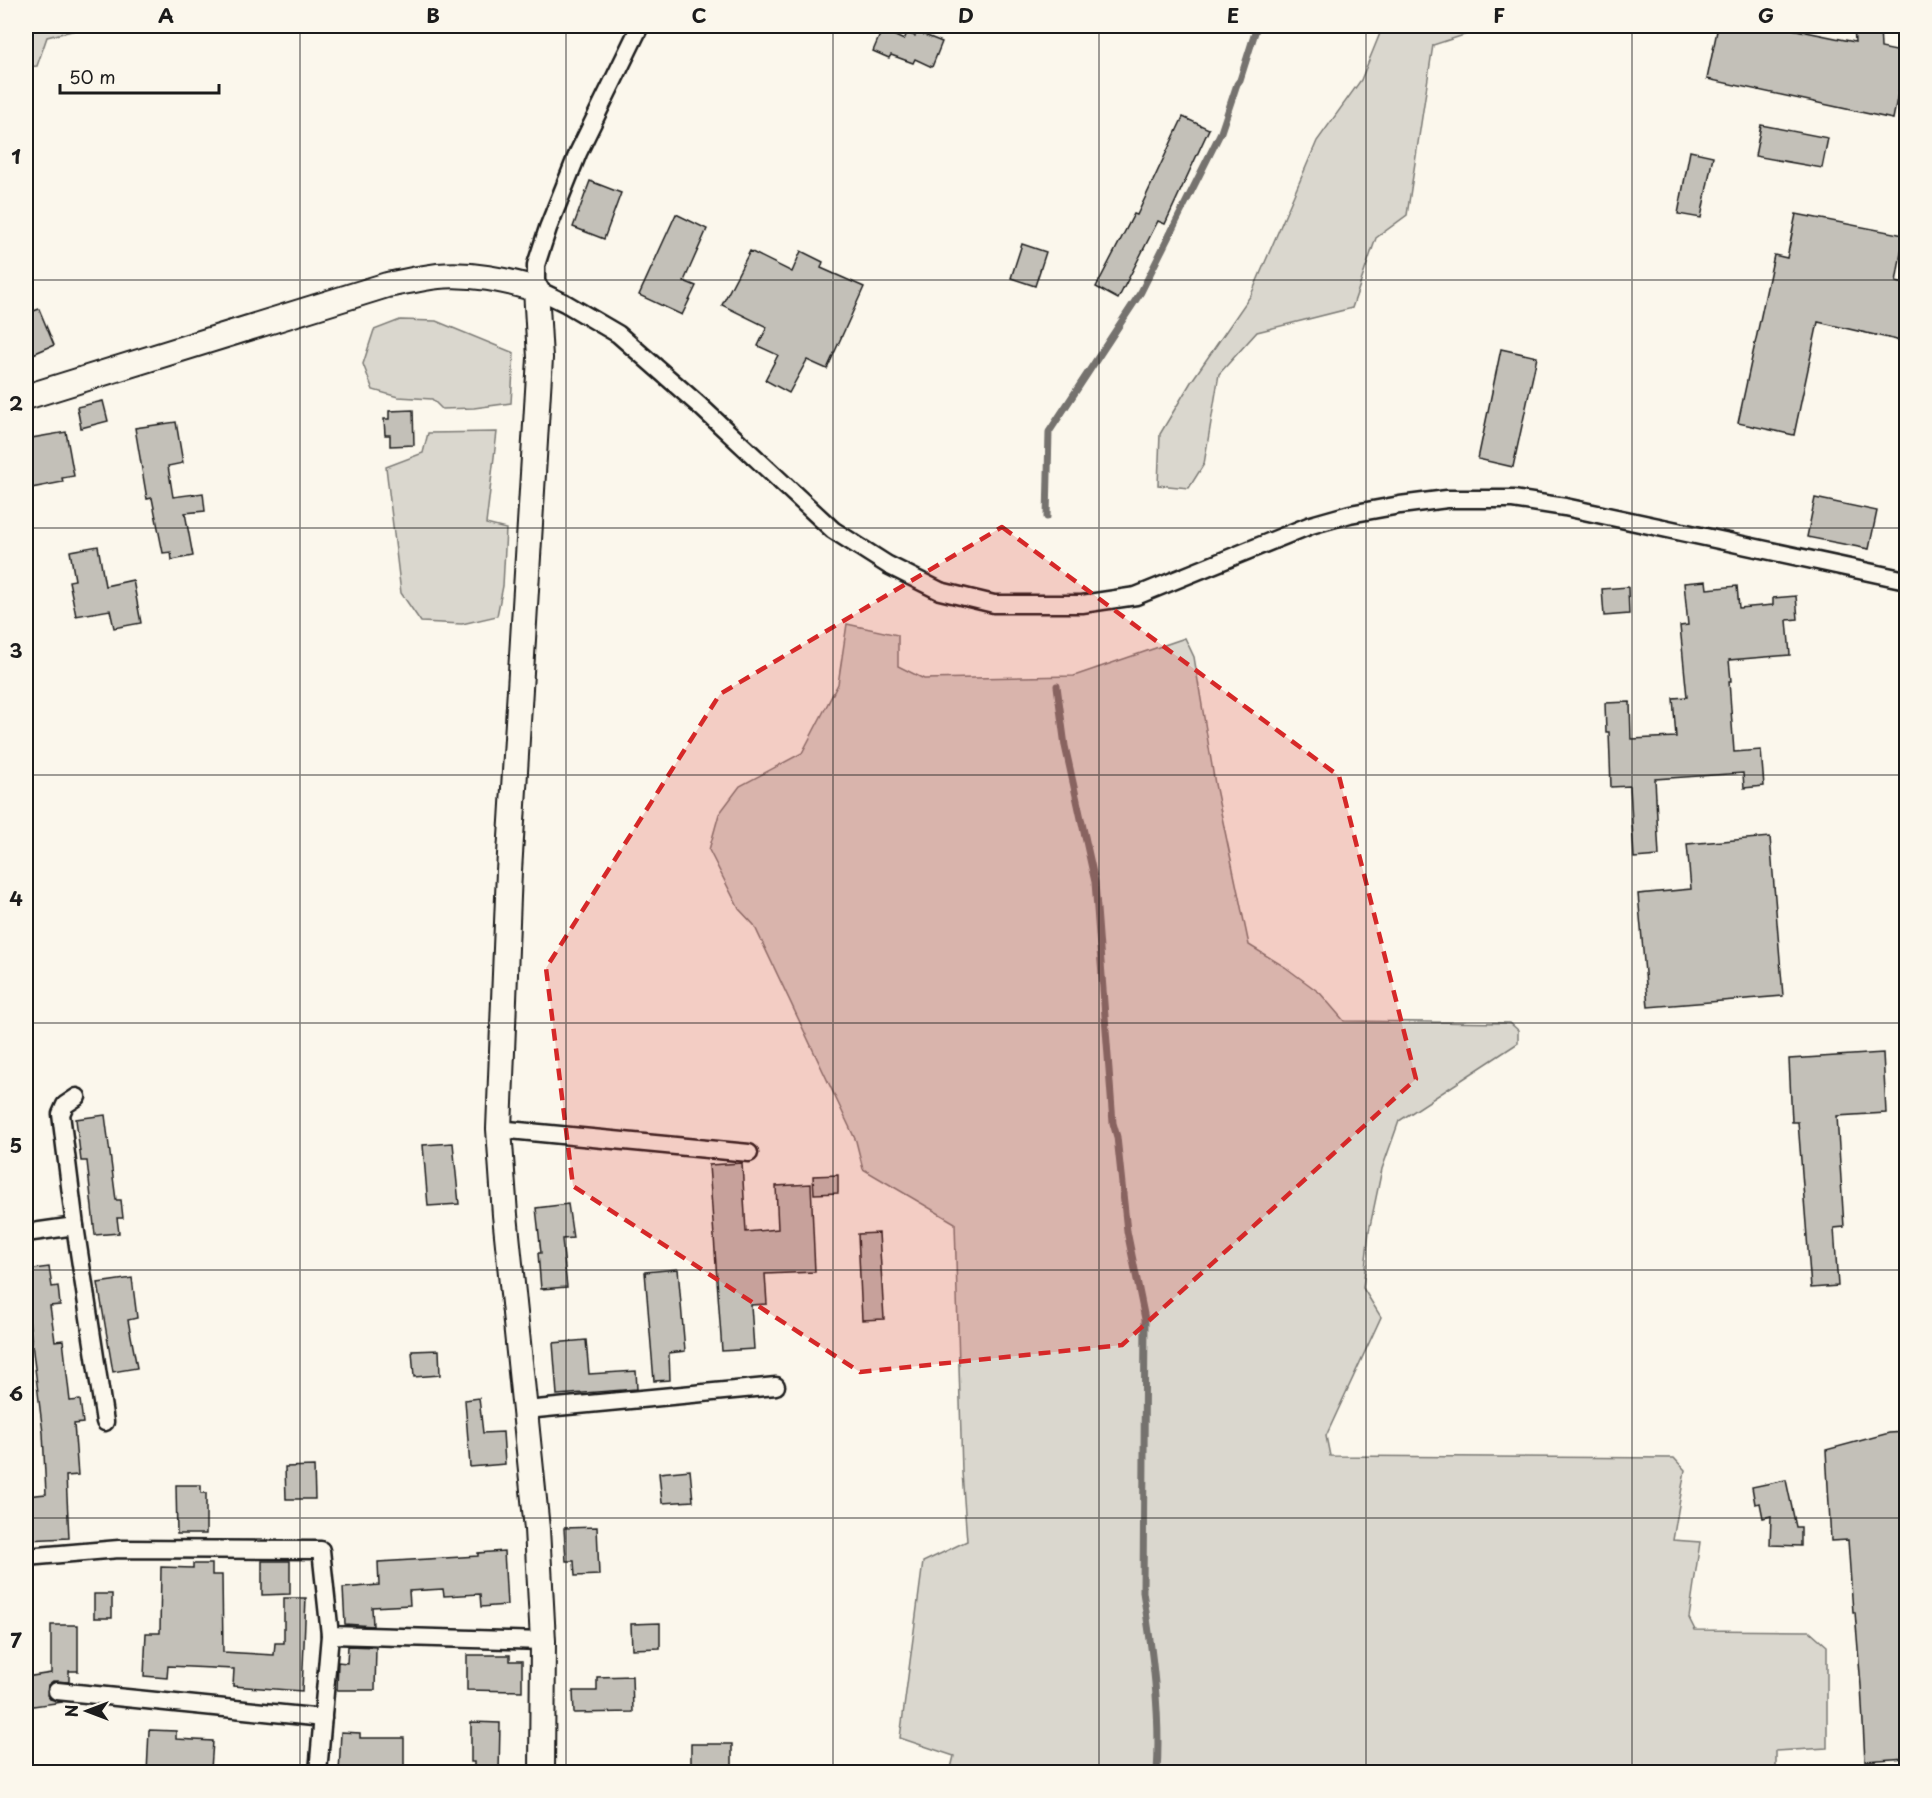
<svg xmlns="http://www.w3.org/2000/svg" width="1932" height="1798" font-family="'Playpen Sans',sans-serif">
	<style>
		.green { fill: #dad7ce; stroke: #7b7a75; stroke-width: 1.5 }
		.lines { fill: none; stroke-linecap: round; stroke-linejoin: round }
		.stream { stroke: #74726e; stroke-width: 7 }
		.building { fill: #c3c0b8; stroke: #1c1c1c; stroke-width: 1.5 }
		.street-casing { stroke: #1c1c1c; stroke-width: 21 }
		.secondary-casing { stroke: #1c1c1c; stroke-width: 28 }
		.street { stroke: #fbf7ec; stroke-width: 16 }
		.secondary { stroke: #fbf7ec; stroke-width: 24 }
		.marked { fill: #d62828; fill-opacity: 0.2; stroke: #d62828; stroke-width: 4.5; stroke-dasharray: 12 8; stroke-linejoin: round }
		.grid { fill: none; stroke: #1c1c1c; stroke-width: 1.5; stroke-opacity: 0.55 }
		.neatline { fill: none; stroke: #1c1c1c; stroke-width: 2 }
		.grid-label { font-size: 20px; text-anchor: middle; font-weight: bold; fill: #1c1c1c }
	</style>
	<rect width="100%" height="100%" fill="#fbf7ec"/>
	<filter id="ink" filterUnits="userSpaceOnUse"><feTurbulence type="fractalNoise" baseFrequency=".0167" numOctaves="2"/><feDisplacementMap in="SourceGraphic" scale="12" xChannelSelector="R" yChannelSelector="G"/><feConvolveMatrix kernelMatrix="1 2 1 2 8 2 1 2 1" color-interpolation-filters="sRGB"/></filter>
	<g filter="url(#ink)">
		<g class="green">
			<path d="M 26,26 L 93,26 L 47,37 L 37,66 L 26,67 Z"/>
			<path d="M 1383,26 L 1486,26 L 1486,28 L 1433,45 L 1407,215 L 1376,238 L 1352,308 L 1257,332 L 1219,374 L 1204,464 L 1189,488 L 1158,485 L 1160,434 L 1191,382 L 1251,295 L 1317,141 L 1361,80 Z"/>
			<path d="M 400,320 L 436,321 L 514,353 L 511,403 L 474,408 L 442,409 L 432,399 L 398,397 L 373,390 L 363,364 L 374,330 Z"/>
			<path d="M 497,432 L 486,524 L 506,529 L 503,586 L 497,616 L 462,624 L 421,622 L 401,593 L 386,467 L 423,453 L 428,433 Z"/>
			<path d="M 847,624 L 898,635 L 898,666 L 924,679 L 1074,676 L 1185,638 L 1194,657 L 1215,784 L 1249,945 L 1285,967 L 1320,993 L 1344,1021 L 1510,1023 L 1518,1030 L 1518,1043 L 1399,1121 L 1382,1169 L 1369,1231 L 1363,1288 L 1381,1317 L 1326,1436 L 1330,1456 L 1674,1458 L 1685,1470 L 1673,1540 L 1700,1542 L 1689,1618 L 1695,1630 L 1810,1631 L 1827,1646 L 1827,1748 L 1776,1751 L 1776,1772 L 950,1772 L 954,1756 L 900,1738 L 923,1562 L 967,1541 L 962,1472 L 955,1223 L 863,1169 L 856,1141 L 754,925 L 739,909 L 709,850 L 719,814 L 740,786 L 802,753 L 838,684 Z"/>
		</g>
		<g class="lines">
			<g class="stream">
				<path d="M 1047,517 L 1049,432 L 1141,292 L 1221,132 L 1237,84 L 1240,80 L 1257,26"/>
				<path d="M 1057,686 L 1065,746 L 1095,882 L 1113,1123 L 1117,1137 L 1127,1231 L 1145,1319 L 1143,1592 C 1152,1649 1161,1715 1157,1772"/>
			</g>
		</g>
		<g class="building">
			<path d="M 1718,26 L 1777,26 L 1855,42 L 1854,26 L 1880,26 L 1881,48 L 1906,53 L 1893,119 L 1707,79 Z"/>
			<path d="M 882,30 L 904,40 L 907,33 L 915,36 L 917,32 L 942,42 L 932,67 L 915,59 L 913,63 L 891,55 L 889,58 L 873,51 Z"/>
			<path d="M 1183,117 L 1209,129 L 1165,224 L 1158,221 L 1118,299 L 1096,287 L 1134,214 L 1137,215 Z"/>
			<path d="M 1761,125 L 1828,138 L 1822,168 L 1755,156 Z"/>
			<path d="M 1690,151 L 1713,156 L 1701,218 L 1678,214 Z"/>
			<path d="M 590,181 L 621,193 L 604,239 L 573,227 Z"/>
			<path d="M 676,214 L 707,229 L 684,281 L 696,286 L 682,315 L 639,295 Z"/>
			<path d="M 1796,214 L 1904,235 L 1896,282 L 1906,284 L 1906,342 L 1818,322 L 1794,435 L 1738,423 L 1774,255 L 1787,258 Z"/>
			<path d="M 1022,244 L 1046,252 L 1035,286 L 1011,278 Z"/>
			<path d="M 750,251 L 792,272 L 801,251 L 823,262 L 821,268 L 864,287 L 827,369 L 807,360 L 789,393 L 765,380 L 778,355 L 758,346 L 767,327 L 722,305 Z"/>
			<path d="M 39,309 L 54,345 L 26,357 L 26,314 Z"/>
			<path d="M 1501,349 L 1537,357 L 1513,467 L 1478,459 Z"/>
			<path d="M 103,401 L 108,421 L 81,428 L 77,407 Z"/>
			<path d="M 413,410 L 414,445 L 390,446 L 390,435 L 385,435 L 384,419 L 389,419 L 389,411 Z"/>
			<path d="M 176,422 L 183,463 L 168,466 L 173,497 L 203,493 L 205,511 L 185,513 L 193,556 L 172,560 L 171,552 L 163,553 L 152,498 L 147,499 L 135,428 Z"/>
			<path d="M 66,432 L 74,476 L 62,478 L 63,482 L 26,489 L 26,439 Z"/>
			<path d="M 1815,498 L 1877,511 L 1869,549 L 1807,537 Z"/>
			<path d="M 98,546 L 105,586 L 133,580 L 141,623 L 114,628 L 110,610 L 76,616 L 69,581 L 75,580 L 70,551 Z"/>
			<path d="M 1706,581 L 1707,589 L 1737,586 L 1739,608 L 1773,605 L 1773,598 L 1796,596 L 1798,619 L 1787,620 L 1790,655 L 1729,660 L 1731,681 L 1729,681 L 1734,752 L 1761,750 L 1764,786 L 1744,788 L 1743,773 L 1655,779 L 1659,856 L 1634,858 L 1630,786 L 1611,787 L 1609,732 L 1606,732 L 1605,703 L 1630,702 L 1631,739 L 1676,737 L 1673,698 L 1687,697 L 1680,626 L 1688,625 L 1684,583 Z"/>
			<path d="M 1628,587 L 1629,614 L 1604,616 L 1602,589 Z"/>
			<path d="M 1770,837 L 1783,996 L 1648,1007 L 1638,894 L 1691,889 L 1687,844 Z"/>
			<path d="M 1883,1053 L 1886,1113 L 1837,1116 L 1844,1227 L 1834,1228 L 1838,1286 L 1811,1288 L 1798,1122 L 1792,1122 L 1789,1059 Z"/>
			<path d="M 105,1115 L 116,1200 L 121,1200 L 123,1218 L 117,1218 L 119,1233 L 95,1235 L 87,1161 L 81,1161 L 76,1119 Z"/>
			<path d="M 453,1143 L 459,1204 L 428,1206 L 423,1145 Z"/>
			<path d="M 742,1163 L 746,1232 L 778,1229 L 776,1186 L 811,1184 L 815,1272 L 765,1274 L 767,1304 L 751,1305 L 754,1349 L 722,1351 L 709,1165 Z"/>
			<path d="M 838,1175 L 838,1193 L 814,1194 L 813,1176 Z"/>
			<path d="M 568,1204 L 573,1238 L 562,1239 L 567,1287 L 541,1289 L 538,1253 L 541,1253 L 536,1208 Z"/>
			<path d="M 879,1233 L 884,1319 L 862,1320 L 858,1234 Z"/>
			<path d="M 49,1267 L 52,1287 L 58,1286 L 60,1305 L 50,1306 L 55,1341 L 63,1340 L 70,1401 L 80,1400 L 83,1423 L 74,1424 L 78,1475 L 66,1476 L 69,1538 L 26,1540 L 26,1496 L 46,1494 L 43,1433 L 26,1295 L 26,1270 Z"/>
			<path d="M 678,1269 L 685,1351 L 669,1353 L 670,1380 L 654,1381 L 645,1272 Z"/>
			<path d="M 132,1278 L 137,1318 L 128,1320 L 137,1368 L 113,1372 L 98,1283 Z"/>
			<path d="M 586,1340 L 589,1374 L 636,1371 L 637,1389 L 557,1395 L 553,1343 Z"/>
			<path d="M 439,1350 L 440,1375 L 414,1377 L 412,1351 Z"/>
			<path d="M 479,1398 L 483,1433 L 503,1432 L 505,1464 L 470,1467 L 465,1400 Z"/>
			<path d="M 1906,1432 L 1906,1758 L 1865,1761 L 1861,1686 L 1855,1612 L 1853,1612 L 1848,1540 L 1831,1541 L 1826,1450 L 1889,1433 Z"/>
			<path d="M 314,1466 L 315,1499 L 286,1499 L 285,1467 Z"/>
			<path d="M 690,1470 L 693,1501 L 662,1503 L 659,1473 Z"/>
			<path d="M 1786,1480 L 1796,1527 L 1801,1527 L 1801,1546 L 1770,1545 L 1771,1516 L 1763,1518 L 1760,1503 L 1755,1504 L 1752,1487 Z"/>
			<path d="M 176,1485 L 201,1485 L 201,1493 L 206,1493 L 206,1534 L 177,1534 Z"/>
			<path d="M 597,1527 L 599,1575 L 575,1576 L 574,1561 L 566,1561 L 564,1528 Z"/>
			<path d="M 504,1551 L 507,1605 L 481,1607 L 480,1594 L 444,1596 L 443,1589 L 409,1591 L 410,1605 L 372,1607 L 373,1626 L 345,1624 L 343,1588 L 379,1585 L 378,1562 L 478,1556 L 478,1553 Z"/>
			<path d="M 262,1561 L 290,1561 L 290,1594 L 262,1595 Z"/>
			<path d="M 193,1564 L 212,1564 L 212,1575 L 222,1575 L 223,1652 L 274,1655 L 275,1643 L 284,1643 L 284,1598 L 306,1598 L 302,1691 L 233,1686 L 234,1669 L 168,1666 L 167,1678 L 144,1676 L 146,1633 L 160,1633 L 161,1567 L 193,1568 Z"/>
			<rect x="94" y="1594" width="18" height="24"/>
			<path d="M 660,1623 L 660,1648 L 632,1649 L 631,1624 Z"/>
			<path d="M 51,1625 L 78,1625 L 78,1671 L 69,1671 L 69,1682 L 53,1681 L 48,1685 L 47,1695 L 50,1699 L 63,1702 L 26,1707 L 26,1677 L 51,1673 Z"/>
			<path d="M 348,1646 L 376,1647 L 375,1690 L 337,1690 L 338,1662 L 347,1663 Z"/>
			<path d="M 467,1655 L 510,1655 L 510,1661 L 522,1661 L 522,1691 L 467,1690 Z"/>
			<path d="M 632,1676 L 633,1712 L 574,1713 L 573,1691 L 597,1691 L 597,1677 Z"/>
			<path d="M 471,1722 L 500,1723 L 499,1773 L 474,1773 L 474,1762 L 471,1762 Z"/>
			<path d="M 149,1730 L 176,1731 L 176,1739 L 213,1741 L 211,1769 L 174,1766 L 174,1773 L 147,1773 Z"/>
			<path d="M 341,1732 L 360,1733 L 360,1738 L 404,1738 L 404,1773 L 339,1773 Z"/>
			<rect x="691" y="1744" width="41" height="29"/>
		</g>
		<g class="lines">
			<g class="street-casing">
				<g id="street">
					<path d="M 640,26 L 578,153 L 548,228 L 536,265 L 536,289 L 565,303 L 618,334 L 700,406 L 833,530 L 888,565 L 940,591 L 994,604 L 1082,604 L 1136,596 L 1311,525 L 1350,514 L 1400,505 L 1447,499 L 1513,499 L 1565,507 L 1906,580"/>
					<path d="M 77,1097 L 65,1105 L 61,1114 L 75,1226 L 105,1422"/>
					<path d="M 499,1129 L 749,1153"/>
					<path d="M 26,1233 L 75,1226"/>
					<path d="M 526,1410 L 776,1386"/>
					<path d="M 26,1557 L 119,1549 L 321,1550 L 330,1635 L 543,1641"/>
					<path d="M 57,1691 L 323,1718"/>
					<path d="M 318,1772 L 330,1635"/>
				</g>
			</g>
			<g class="secondary-casing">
				<path id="secondary" d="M 26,397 L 387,285 C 404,282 421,278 438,276 C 472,273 504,280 536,289 L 540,358 L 509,871 L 499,1129 L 505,1215 L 537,1529 L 543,1641 L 542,1772"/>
			</g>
			<use href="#street" class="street"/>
			<use href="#secondary" class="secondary"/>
		</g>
	</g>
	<path class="marked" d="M 1002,527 L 1339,776 L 1416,1079 L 1122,1345 L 860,1372 L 573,1186 L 546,968 L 720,694 Z"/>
	<path class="grid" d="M 300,26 L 300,1772M 566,26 L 566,1772M 833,26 L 833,1772M 1099,26 L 1099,1772M 1366,26 L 1366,1772M 1632,26 L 1632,1772M 26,280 L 1906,280M 26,528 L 1906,528M 26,775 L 1906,775M 26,1023 L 1906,1023M 26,1270 L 1906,1270M 26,1518 L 1906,1518"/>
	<rect width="1932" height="1798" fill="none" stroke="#fbf7ec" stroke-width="66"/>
	<g transform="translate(87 1711) rotate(270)" stroke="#fbf7ec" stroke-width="4.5" paint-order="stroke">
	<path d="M0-4.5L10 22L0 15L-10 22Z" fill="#1c1c1c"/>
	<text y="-9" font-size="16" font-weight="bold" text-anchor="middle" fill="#1c1c1c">N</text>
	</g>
	<path d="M60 84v9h159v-9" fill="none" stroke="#1c1c1c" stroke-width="3"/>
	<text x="69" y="84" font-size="18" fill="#1c1c1c" stroke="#fbf7ec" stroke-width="4.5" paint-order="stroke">50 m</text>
	<rect x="33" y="33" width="1866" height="1732" class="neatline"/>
	<g class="grid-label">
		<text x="166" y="23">A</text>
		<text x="433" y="23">B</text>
		<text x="699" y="23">C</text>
		<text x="966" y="23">D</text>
		<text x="1233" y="23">E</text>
		<text x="1499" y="23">F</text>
		<text x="1766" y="23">G</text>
		<text x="16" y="164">1</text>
		<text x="16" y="411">2</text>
		<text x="16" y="658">3</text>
		<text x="16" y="906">4</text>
		<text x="16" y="1153">5</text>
		<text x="16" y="1401">6</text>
		<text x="16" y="1648">7</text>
	</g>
</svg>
